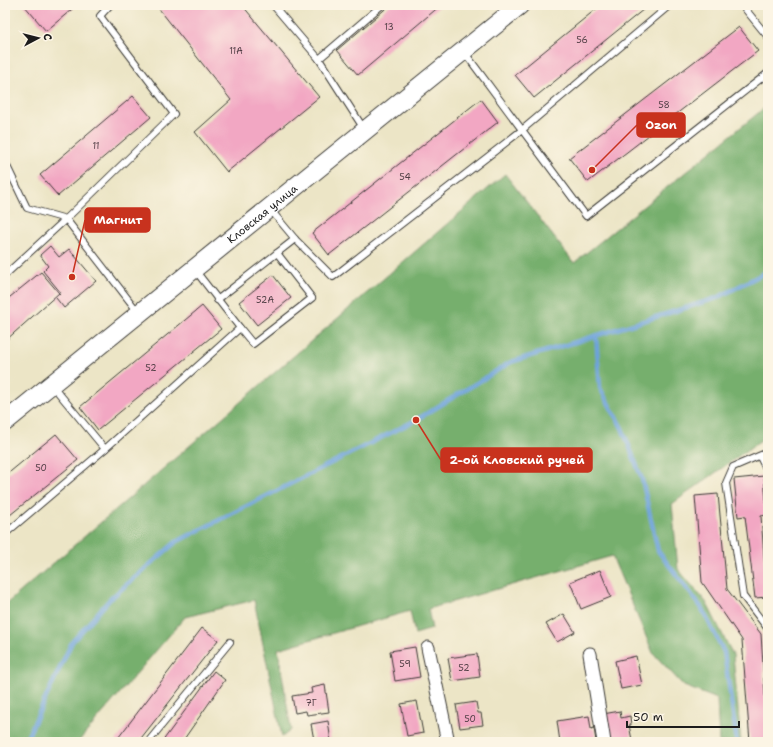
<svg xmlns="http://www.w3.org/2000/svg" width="773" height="747" font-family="'Shantell Sans',sans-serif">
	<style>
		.forest { fill: #76af6d; stroke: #496644 }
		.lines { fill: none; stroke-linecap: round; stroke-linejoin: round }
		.stream { stroke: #6da3da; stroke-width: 4.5 }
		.building { fill: #f2a7c3 }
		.lane-casing { stroke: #3b3a36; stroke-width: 8 }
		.street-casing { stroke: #3b3a36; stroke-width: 15 }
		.secondary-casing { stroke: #3b3a36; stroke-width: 20 }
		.lane { stroke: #fff; stroke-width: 6 }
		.street { stroke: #fff; stroke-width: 13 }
		.secondary { stroke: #fff; stroke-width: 18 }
		.labels { text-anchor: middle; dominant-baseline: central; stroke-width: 4; stroke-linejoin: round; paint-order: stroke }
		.number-label { font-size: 9px; fill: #523f46 }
		.street-label { font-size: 11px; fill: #1c1c1c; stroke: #fcf5e5 }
		.leader { fill: none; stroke: #c8321e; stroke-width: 1.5 }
		.callout-dot { fill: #c8321e; stroke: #fcf5e5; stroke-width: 1.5 }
		.callout { fill: #c8321e; stroke: #c8321e; stroke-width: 1.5 }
		.callout-label { font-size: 12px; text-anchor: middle; font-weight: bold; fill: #fff }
	</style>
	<rect width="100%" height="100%" fill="#fcf5e5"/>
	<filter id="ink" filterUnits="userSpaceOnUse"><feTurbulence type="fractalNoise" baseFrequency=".025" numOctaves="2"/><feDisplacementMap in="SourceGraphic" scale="8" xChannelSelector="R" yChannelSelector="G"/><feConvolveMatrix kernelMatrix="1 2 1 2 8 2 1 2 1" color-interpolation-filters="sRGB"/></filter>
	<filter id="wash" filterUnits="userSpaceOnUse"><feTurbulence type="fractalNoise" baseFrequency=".012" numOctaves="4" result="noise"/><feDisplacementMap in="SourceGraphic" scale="16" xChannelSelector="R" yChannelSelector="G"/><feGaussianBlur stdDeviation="0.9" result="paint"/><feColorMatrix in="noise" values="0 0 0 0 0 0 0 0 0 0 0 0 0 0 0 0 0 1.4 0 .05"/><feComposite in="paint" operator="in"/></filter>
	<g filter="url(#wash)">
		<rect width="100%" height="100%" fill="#ece5c6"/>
		<path class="forest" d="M 768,105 L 768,435 L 672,504 L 678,569 L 706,602 L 733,655 L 741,742 L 719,742 L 717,699 L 684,686 L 653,653 L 612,556 L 428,609 L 432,629 L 415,634 L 410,611 L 278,649 L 291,730 L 282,737 L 254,600 L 185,617 L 78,742 L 5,742 L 5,605 L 505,174 L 574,263 Z"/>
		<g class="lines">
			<g class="stream">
				<path d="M 596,336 L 600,388 L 622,428 L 642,479 L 658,551 L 701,607 L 724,652 L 737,742"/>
				<path d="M 25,742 L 72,642 L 110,599 L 176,542 L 416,420 L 511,362 L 717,298 L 768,271"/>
			</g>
		</g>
		<g id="blocks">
			<g class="building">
				<path d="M 24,5 L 77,5 L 46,31 Z"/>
				<path d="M 156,5 L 242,5 L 319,97 L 227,172 L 195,132 L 231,100 Z"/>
				<path d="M 390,5 L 441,5 L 358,75 L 337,50 Z"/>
				<path d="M 601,5 L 649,5 L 534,98 L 515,75 Z"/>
				<path d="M 739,27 L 758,51 L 588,182 L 569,158 Z"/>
				<path d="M 133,96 L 151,117 L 58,196 L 40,175 Z"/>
				<path d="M 481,99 L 498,122 L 329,255 L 312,233 Z"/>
				<path d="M 50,246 L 59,257 L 69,249 L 96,281 L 64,308 L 56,298 L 61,293 L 43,271 L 48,266 L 40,255 Z"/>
				<path d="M 41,272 L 59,293 L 5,341 L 5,301 Z"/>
				<path d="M 273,275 L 291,298 L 257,325 L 239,302 Z"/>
				<path d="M 202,306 L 221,329 L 98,430 L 80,407 Z"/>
				<path d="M 56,434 L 78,460 L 10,515 L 5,508 L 5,476 Z"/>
				<path d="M 764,476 L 767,515 L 761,516 L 767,597 L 755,598 L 745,516 L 738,517 L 734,479 Z"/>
				<path d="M 718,494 L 727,589 L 761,634 L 768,742 L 750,742 L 742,640 L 702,582 L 695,496 Z"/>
				<path d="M 600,570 L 611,597 L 581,609 L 570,582 Z"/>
				<path d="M 564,614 L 575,632 L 557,642 L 546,624 Z"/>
				<path d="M 202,628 L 218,640 L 138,742 L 115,742 Z"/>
				<path d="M 415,647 L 420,677 L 395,681 L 390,651 Z"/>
				<path d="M 477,654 L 480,677 L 452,681 L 448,658 Z"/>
				<path d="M 636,656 L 642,685 L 621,689 L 615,661 Z"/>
				<path d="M 214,671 L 225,680 L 182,742 L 162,742 Z"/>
				<path d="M 325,685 L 329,712 L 307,715 L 306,711 L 295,713 L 292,696 L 312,693 L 311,688 Z"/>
				<path d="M 417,701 L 423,733 L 407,736 L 401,704 Z"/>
				<path d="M 476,702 L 478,713 L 481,713 L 483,725 L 460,728 L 456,705 Z"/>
				<path d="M 620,711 L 621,718 L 630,716 L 631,725 L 629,725 L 632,740 L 607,742 L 603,714 Z"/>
				<path d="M 589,716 L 591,729 L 594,728 L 596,741 L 560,742 L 557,721 Z"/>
				<path d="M 328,721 L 331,742 L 303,742 L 314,740 L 311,724 Z"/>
			</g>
		</g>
	</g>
	<g filter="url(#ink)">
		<use href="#blocks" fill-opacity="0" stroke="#3b3a36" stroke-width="1"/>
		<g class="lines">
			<g class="lane-casing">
				<g id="lane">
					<path d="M 273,5 L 319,59 L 364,129"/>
					<path d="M 742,5 L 768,37"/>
					<path d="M 465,53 L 586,216 L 768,73"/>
					<path d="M 319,59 L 382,5"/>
					<path d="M 5,162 L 27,208 L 66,219 L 138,312"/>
					<path d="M 270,209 L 295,239 L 333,277 L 522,130 L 670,5"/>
					<path d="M 5,275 L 66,219 L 174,114 L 100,16 L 110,5"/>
					<path d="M 217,300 L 295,239"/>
					<path d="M 240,328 L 253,344 L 312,298 L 277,253"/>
					<path d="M 52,385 L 105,449 L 240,328 L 195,270"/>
					<path d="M 768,452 L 733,467 L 726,483 L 743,596 L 768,629"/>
					<path d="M 760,457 L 768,473"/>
					<path d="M 5,534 L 105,449"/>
					<path d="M 148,742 L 230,642"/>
				</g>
			</g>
			<g class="street-casing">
				<g id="street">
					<path d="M 428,648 L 448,742"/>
					<path d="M 590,654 L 604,742"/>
				</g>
			</g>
			<g class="secondary-casing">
				<g id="secondary">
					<path id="s1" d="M 5,422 L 520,5"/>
				</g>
			</g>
			<use href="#lane" class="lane"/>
			<use href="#street" class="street"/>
			<use href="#secondary" class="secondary"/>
		</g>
	</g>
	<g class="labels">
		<g class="number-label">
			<text x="389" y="27">13</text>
			<text x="582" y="40">56</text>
			<text x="236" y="51">11А</text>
			<text x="664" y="105">58</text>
			<text x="96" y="146">11</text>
			<text x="405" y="177">54</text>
			<text x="265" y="300">52А</text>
			<text x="151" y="368">52</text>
			<text x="41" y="468">50</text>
			<text x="405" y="664">59</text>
			<text x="464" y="668">52</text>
			<text x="311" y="703">7Г</text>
			<text x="470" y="719">50</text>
		</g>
		<g class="street-label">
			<text stroke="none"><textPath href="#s1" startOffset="331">Кловская улица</textPath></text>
		</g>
	</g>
	<path class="leader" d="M592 170L637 125M72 277L85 220M416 420L441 460"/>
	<g class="callout-dot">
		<circle cx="592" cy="170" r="4"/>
		<circle cx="72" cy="277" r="4"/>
		<circle cx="416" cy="420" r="4"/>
	</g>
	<g class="callout">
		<rect x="637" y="113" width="48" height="24" rx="4"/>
		<rect x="85" y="208" width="65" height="24" rx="4"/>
		<rect x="441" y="448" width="151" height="24" rx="4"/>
	</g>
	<g class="callout-label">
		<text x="661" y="129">Ozon</text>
		<text x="118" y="224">Магнит</text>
		<text x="517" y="464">2-ой Кловский ручей</text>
	</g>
	<rect width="773" height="747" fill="none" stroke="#fcf5e5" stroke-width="20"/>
	<g transform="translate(38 38) rotate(83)" stroke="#fcf5e5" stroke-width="3" paint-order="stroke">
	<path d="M0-3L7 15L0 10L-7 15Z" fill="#1c1c1c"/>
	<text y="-6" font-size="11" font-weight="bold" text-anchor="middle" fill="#1c1c1c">С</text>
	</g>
	<path d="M627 721v6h112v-6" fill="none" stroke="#1c1c1c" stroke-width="2"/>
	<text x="633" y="721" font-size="12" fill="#1c1c1c" stroke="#fcf5e5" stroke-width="3" paint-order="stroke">50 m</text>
</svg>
